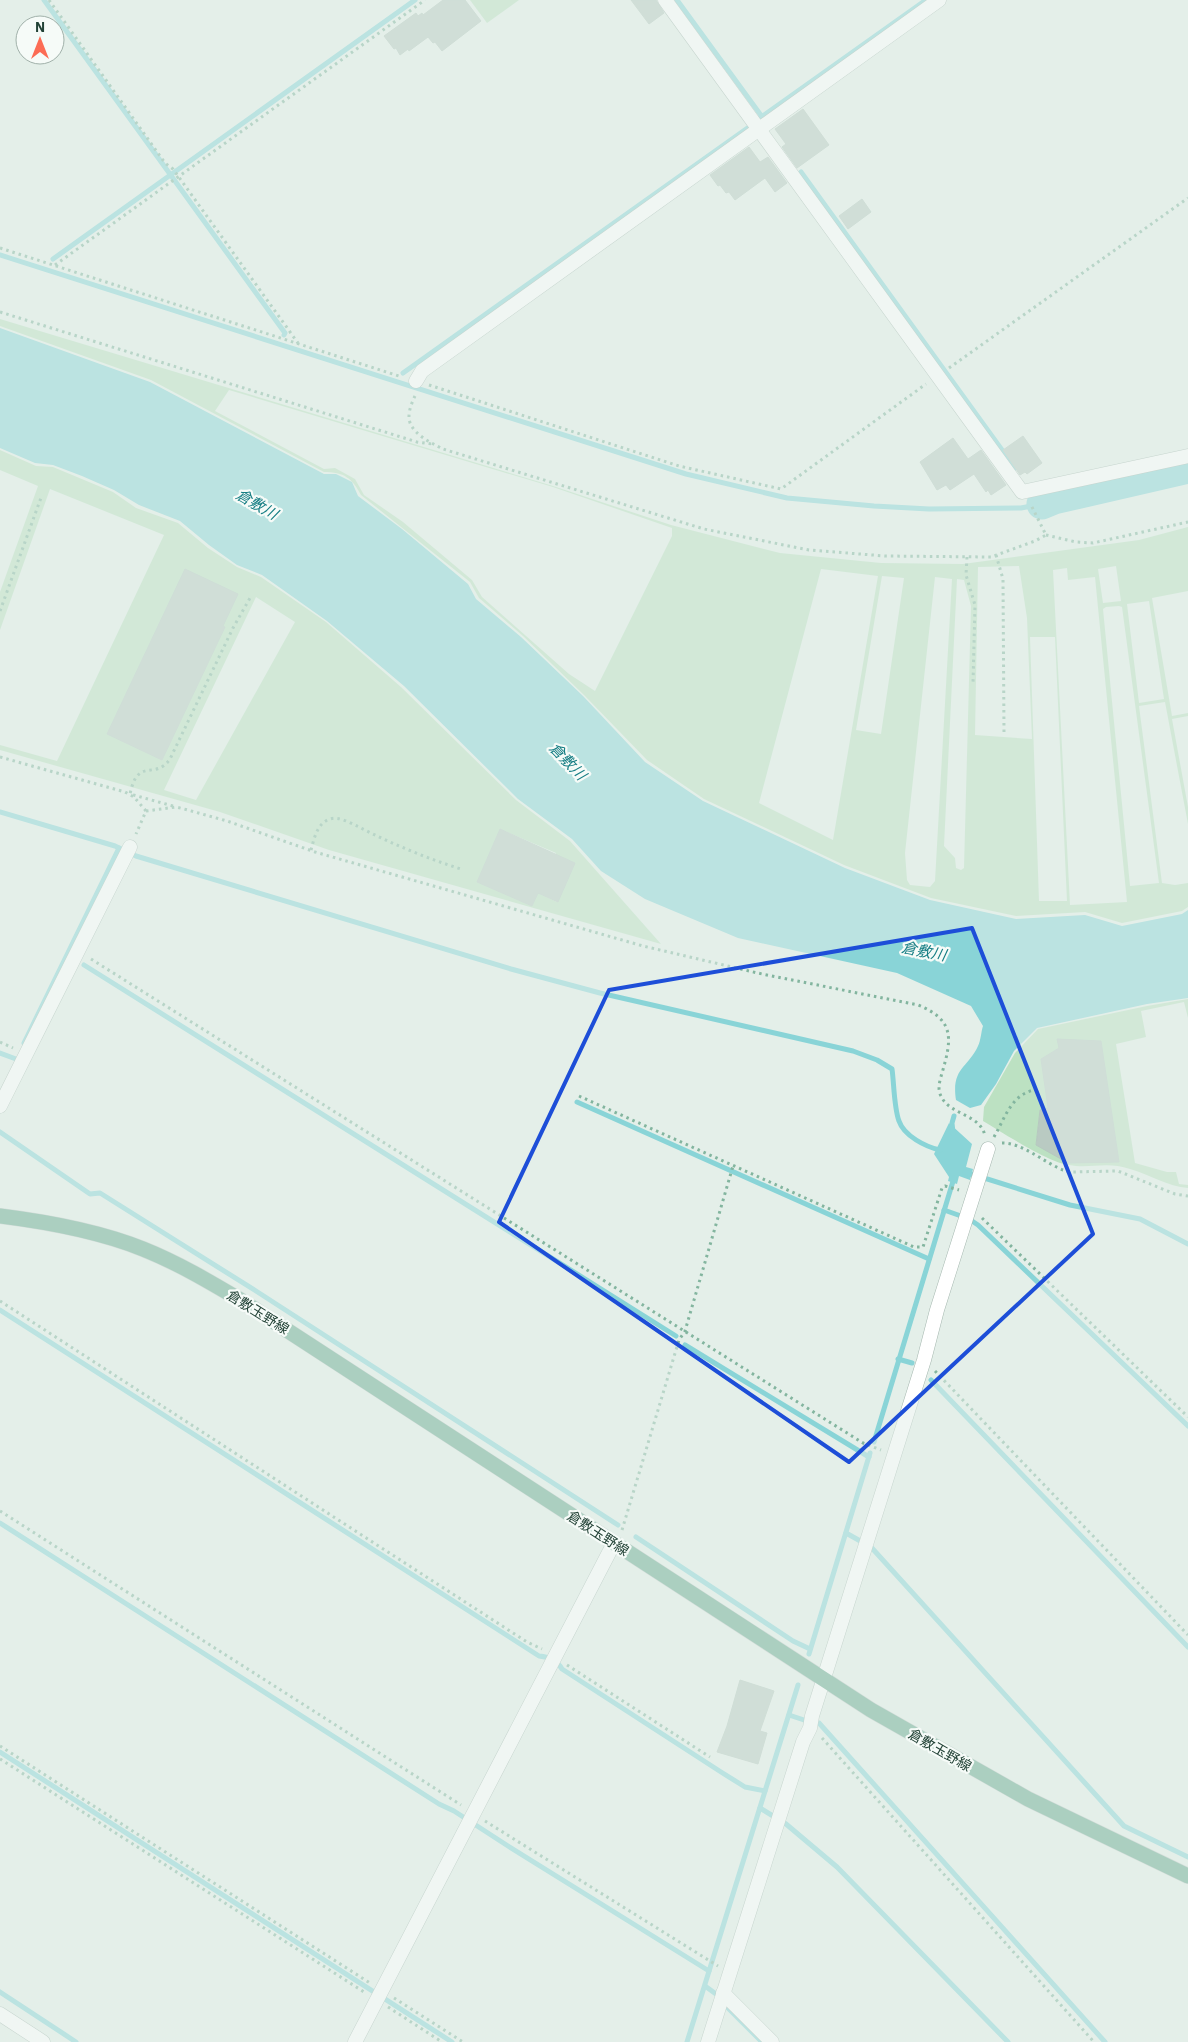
<svg xmlns="http://www.w3.org/2000/svg" width="1188" height="2042" font-family="'IBM Plex Sans','Noto Sans JP',sans-serif">
	<style>
		.green { fill: #bce1c2; fill-rule: evenodd }
		.water { fill: #89d4d7 }
		.lines { fill: none; stroke-linecap: round; stroke-linejoin: round }
		.stream { stroke: #89d4d7; stroke-width: 5 }
		.river { stroke: #89d4d7; stroke-width: 31 }
		.building { fill: #b9cac2; stroke: #b6c9bf }
		.street-casing { stroke: #a6b8b0; stroke-width: 15 }
		.primary-casing { stroke: #c1cac7; stroke-width: 16 }
		.path { stroke: #83b59f; stroke-width: 3; stroke-dasharray: 2.5 4; stroke-linecap: butt }
		.street { stroke: #fff; stroke-width: 14 }
		.primary { stroke: #66a88f; stroke-width: 15 }
		.marked { fill: none; stroke: #1d4ed8; stroke-width: 4; stroke-linejoin: round }
		.labels { text-anchor: middle; dominant-baseline: central; stroke-width: 4.5; stroke-linejoin: round; paint-order: stroke }
		.street-label { font-size: 14px; fill: #224236; stroke: #f6fbf8 }
		.water-label { font-size: 15px; font-style: italic; fill: #167e84; stroke: #f6fbf8 }
	</style>
	<rect width="100%" height="100%" fill="#e4efe9"/>
	<g class="green">
		<path d="M 470,0 L 519,0 L 487,23 Z"/>
		<path d="M 0,319 L 553,486 L 671,525 L 780,553 L 881,563 L 963,564 L 1139,540 L 1188,527 L 1188,591 L 1152,598 L 1172,716 L 1188,713 L 1188,716 L 1172,719 L 1188,807 L 1188,824 L 1165,702 L 1139,706 L 1162,883 L 1175,885 L 1188,883 L 1188,907 L 1182,911 L 1122,923 L 1085,912 L 1016,916 L 931,898 L 844,865 L 704,799 L 647,760 L 584,695 L 523,636 L 479,598 L 470,582 L 361,495 C 352,478 344,472 324,472 L 151,380 L 0,326 ZM 229,390 L 553,487 L 672,528 L 672,536 L 595,691 L 569,674 L 482,597 L 472,580 L 403,522 L 364,495 L 355,479 L 335,468 L 324,469 L 215,411 ZM 1019,566 L 1027,618 L 1032,739 L 975,735 L 978,567 ZM 1116,566 L 1121,601 L 1103,603 L 1098,569 ZM 1067,568 L 1068,580 L 1095,577 L 1127,902 L 1070,905 L 1053,570 ZM 821,569 L 878,576 L 833,840 L 759,803 ZM 882,576 L 904,578 L 881,734 L 856,730 ZM 935,577 L 952,579 L 935,881 L 930,887 L 910,885 L 907,880 L 905,853 ZM 957,579 L 964,580 L 971,606 L 964,868 L 961,870 L 956,868 L 955,858 L 944,846 ZM 1149,601 L 1164,699 L 1139,703 L 1127,604 ZM 1119,606 L 1122,607 L 1159,883 L 1130,886 L 1103,609 L 1106,607 ZM 1030,637 L 1055,637 L 1067,901 L 1039,901 Z"/>
		<path d="M 0,450 L 36,466 L 53,467 L 113,492 L 136,508 L 178,523 L 208,548 L 237,567 L 261,577 L 326,622 L 401,687 L 516,800 L 570,841 L 661,944 L 329,850 L 220,812 L 0,750 L 0,745 L 57,761 L 164,535 L 50,489 L 0,630 L 0,592 L 38,486 L 0,470 ZM 256,597 L 295,622 L 196,800 L 164,790 ZM 170,601 L 225,627 L 162,760 L 107,734 ZM 500,829 L 556,853 L 532,906 L 477,882 ZM 558,856 L 575,863 L 557,902 L 540,894 Z"/>
		<path d="M 1188,999 L 1188,1018 L 1184,1002 L 1141,1011 L 1146,1037 L 1116,1044 L 1135,1163 L 1167,1172 L 1176,1172 L 1179,1184 L 1188,1185 L 1188,1188 C 1168,1187 1149,1174 1130,1169 C 1107,1161 1090,1169 1069,1165 C 1048,1162 1003,1133 983,1121 L 984,1107 L 1015,1053 L 1038,1029 L 1147,1006 ZM 1072,1040 L 1101,1041 L 1119,1162 L 1036,1145 L 1040,1110 L 1048,1108 L 1041,1059 Z"/>
	</g>
	<g class="water">
		<path d="M 0,328 L 150,382 L 324,474 L 336,474 L 352,482 L 358,496 L 402,529 L 468,584 L 476,599 L 521,637 L 583,696 L 645,762 L 703,801 L 845,868 L 930,900 L 1016,919 L 1085,915 L 1122,926 L 1182,914 L 1188,910 L 1188,998 L 1147,1004 L 1037,1028 L 1014,1051 L 996,1084 L 981,1105 L 970,1108 L 956,1100 C 951,1068 968,1068 978,1046 C 981,1040 981,1032 983,1026 L 971,1006 L 897,973 L 738,938 L 645,899 L 601,871 L 572,839 L 518,799 L 404,686 L 327,621 L 262,575 L 237,565 L 209,545 L 180,521 L 139,505 L 114,490 L 82,476 L 53,465 L 35,463 L 0,448 Z"/>
		<path d="M 949,1123 L 972,1144 L 966,1167 L 973,1169 L 970,1180 L 959,1176 L 957,1184 L 948,1181 L 949,1177 L 934,1154 Z"/>
	</g>
	<g class="lines">
		<g class="stream">
			<path d="M 44,0 L 285,333 L 284,335"/>
			<path d="M 677,0 L 763,118"/>
			<path d="M 760,118 L 926,0"/>
			<path d="M 801,172 L 1015,468"/>
			<path d="M 0,255 L 686,474 L 787,498 L 874,506 L 929,509 L 1021,508 L 1042,504"/>
			<path d="M 53,259 L 415,0"/>
			<path d="M 403,373 L 749,127"/>
			<path d="M 0,812 L 115,846 L 136,856 L 511,969 L 600,993 L 853,1051 L 877,1060 L 892,1069 C 894,1083 894,1108 899,1121 C 904,1136 926,1147 940,1150"/>
			<path d="M 84,965 L 676,1336"/>
			<path d="M 24,1043 L 119,848"/>
			<path d="M 0,1053 L 16,1059"/>
			<path d="M 577,1102 L 929,1259"/>
			<path d="M 0,1132 L 90,1194 L 100,1193 L 256,1291 L 618,1525"/>
			<path d="M 953,1133 L 952,1123 L 954,1116"/>
			<path d="M 965,1172 L 1070,1205 L 1140,1219 L 1188,1244"/>
			<path d="M 944,1210 L 961,1216"/>
			<path d="M 969,1219 L 978,1225 L 1188,1426"/>
			<path d="M 0,1310 L 539,1656 C 549,1657 557,1660 562,1669 L 721,1772 L 745,1787 L 765,1791"/>
			<path d="M 685,1345 L 869,1457"/>
			<path d="M 898,1359 L 912,1363"/>
			<path d="M 931,1380 L 1188,1647"/>
			<path d="M 874,1442 L 954,1178"/>
			<path d="M 0,1523 L 439,1804 L 454,1811 L 508,1846 L 709,1971"/>
			<path d="M 846,1533 L 871,1547 L 1124,1826 L 1188,1857"/>
			<path d="M 636,1537 L 793,1641 L 810,1649"/>
			<path d="M 809,1654 L 870,1453"/>
			<path d="M 789,1715 L 804,1720 L 819,1723 L 1105,2042"/>
			<path d="M 0,1752 L 452,2042"/>
			<path d="M 760,1808 L 786,1824 L 837,1867 L 1008,2042"/>
			<path d="M 705,1986 L 716,1994"/>
			<path d="M 0,1992 L 76,2042"/>
			<path d="M 727,2007 L 762,2042"/>
			<path d="M 687,2042 L 798,1685"/>
		</g>
		<path class="river" d="M 1042,504 L 1054,499 L 1188,468"/>
	</g>
	<g class="building">
		<path d="M 443,0 L 465,0 L 481,21 L 442,51 L 435,42 L 433,43 L 428,37 L 409,51 L 408,49 L 400,55 L 396,48 L 394,49 L 384,36 L 416,13 L 418,16 L 422,13 L 423,15 Z"/>
		<path d="M 631,0 L 656,0 L 664,13 L 649,24 Z"/>
		<path d="M 803,109 L 829,145 L 797,168 L 782,147 L 786,144 L 775,129 Z"/>
		<path d="M 749,147 L 760,162 L 768,157 L 787,183 L 775,192 L 765,178 L 735,200 L 729,192 L 726,193 L 720,185 L 718,186 L 710,175 Z"/>
		<path d="M 862,199 L 871,212 L 848,229 L 839,216 Z"/>
		<path d="M 1023,436 L 1042,463 L 1027,474 L 1025,472 L 1020,475 L 1003,450 Z"/>
		<path d="M 953,438 L 968,459 L 981,450 L 1006,485 L 991,495 L 988,490 L 986,492 L 974,474 L 950,490 L 946,485 L 937,490 L 920,462 Z"/>
		<path d="M 185,569 L 238,594 L 223,626 L 225,627 L 162,760 L 107,734 Z"/>
		<path d="M 500,829 L 575,863 L 558,902 L 538,893 L 532,906 L 477,882 Z"/>
		<path d="M 1057,1039 L 1101,1041 L 1119,1162 L 1068,1163 L 1036,1145 L 1040,1110 L 1048,1108 L 1041,1059 L 1059,1048 Z"/>
		<path d="M 740,1680 L 774,1691 L 760,1731 L 767,1733 L 758,1764 L 717,1752 L 727,1726 Z"/>
	</g>
	<g class="lines">
		<g class="street-casing">
			<g id="street">
				<path d="M 665,0 L 1022,492 L 1188,456"/>
				<path d="M 416,381 L 422,371 L 939,0"/>
				<path d="M 0,1106 L 130,847"/>
				<path d="M 723,1993 L 772,2042"/>
				<path d="M 0,2014 L 43,2042"/>
				<path d="M 355,2042 L 614,1543"/>
				<path d="M 708,2042 L 803,1742 L 810,1728 L 812,1716 L 924,1360 L 937,1310 L 988,1149"/>
			</g>
		</g>
		<g class="primary-casing">
			<path id="primary" d="M 0,1216 C 48,1222 98,1231 143,1249 C 178,1263 210,1282 242,1301 L 871,1710 L 1028,1799 L 1188,1876"/>
		</g>
		<g class="path">
			<path d="M 49,0 L 165,163 L 173,169 L 298,343"/>
			<path d="M 0,248 L 402,377"/>
			<path d="M 55,265 L 425,0"/>
			<path d="M 0,312 L 417,442 L 432,444"/>
			<path d="M 949,368 L 1188,198"/>
			<path d="M 429,385 L 679,466 L 781,489 L 926,384"/>
			<path d="M 415,396 C 412,402 409,410 409,416 C 408,432 431,443 443,449 L 704,529 L 809,550 L 885,556 L 991,557 L 1035,541 L 1046,535 L 1031,505"/>
			<path d="M 1046,535 L 1076,542 L 1093,543 L 1188,522"/>
			<path d="M 996,555 L 1003,579 L 1004,733"/>
			<path d="M 967,557 L 966,575 L 975,605 L 973,683"/>
			<path d="M 0,611 L 42,495"/>
			<path d="M 0,757 L 125,792 L 134,797 L 146,811 L 136,834"/>
			<path d="M 173,806 L 130,794 C 138,756 155,781 170,759 L 233,628 L 250,598"/>
			<path d="M 146,811 L 176,807 L 184,809 L 227,821 L 315,852 L 643,946 L 762,974 L 918,1005 C 955,1020 952,1039 942,1073 C 940,1080 937,1089 941,1096 C 949,1115 981,1114 985,1136"/>
			<path d="M 311,850 C 314,839 317,823 330,819 C 339,816 350,823 359,827 C 392,844 426,858 461,869"/>
			<path d="M 91,959 L 863,1443 L 881,1450"/>
			<path d="M 0,1042 L 13,1048"/>
			<path d="M 579,1096 L 914,1247 L 923,1247 L 942,1188 L 945,1186 L 959,1190"/>
			<path d="M 994,1137 C 1005,1118 1011,1095 1034,1090"/>
			<path d="M 1002,1143 C 1021,1142 1045,1163 1063,1170 L 1070,1172 L 1118,1171 L 1175,1194 L 1188,1196"/>
			<path d="M 982,1218 L 1188,1417"/>
			<path d="M 0,1301 L 527,1642 L 542,1649"/>
			<path d="M 935,1371 L 1188,1635"/>
			<path d="M 0,1511 L 461,1805"/>
			<path d="M 622,1530 L 679,1340 L 685,1331 L 733,1166"/>
			<path d="M 567,1665 L 710,1757"/>
			<path d="M 822,1738 L 1094,2042"/>
			<path d="M 0,1746 L 370,1983"/>
			<path d="M 0,1759 L 364,1992"/>
			<path d="M 485,1821 L 718,1966"/>
			<path d="M 394,1998 L 463,2042"/>
			<path d="M 388,2007 L 442,2042"/>
		</g>
		<use href="#street" class="street"/>
		<use href="#primary" class="primary"/>
	</g>
	<path d="M0 0H1188V2042H0ZM 972,928 L 1093,1234 L 849,1462 L 499,1222 L 609,990 Z" fill="#e4efe9" fill-opacity=".55" fill-rule="evenodd"/>
	<path class="marked" d="M 972,928 L 1093,1234 L 849,1462 L 499,1222 L 609,990 Z"/>
	<g class="labels">
		<g class="street-label">
			<text transform="translate(258 1312) rotate(32)">倉敷玉野線</text>
			<text transform="translate(598 1533) rotate(33)">倉敷玉野線</text>
			<text transform="translate(940 1750) rotate(30)">倉敷玉野線</text>
		</g>
		<g class="water-label">
			<text transform="translate(257 504) rotate(30)">倉敷川</text>
			<text transform="translate(568 761) rotate(46)">倉敷川</text>
			<text transform="translate(924 951) rotate(11)">倉敷川</text>
		</g>
	</g>
	<g transform="translate(40 40)"><circle r="24" fill="#f6fbf8" stroke="#a1b1aa"/>
	<path d="M0-4L9 19L0 12L-9 19Z" fill="#fc6c55"/>
	<text y="-8" font-size="14" font-weight="bold" text-anchor="middle" fill="#224236">N</text>
	</g>
</svg>
